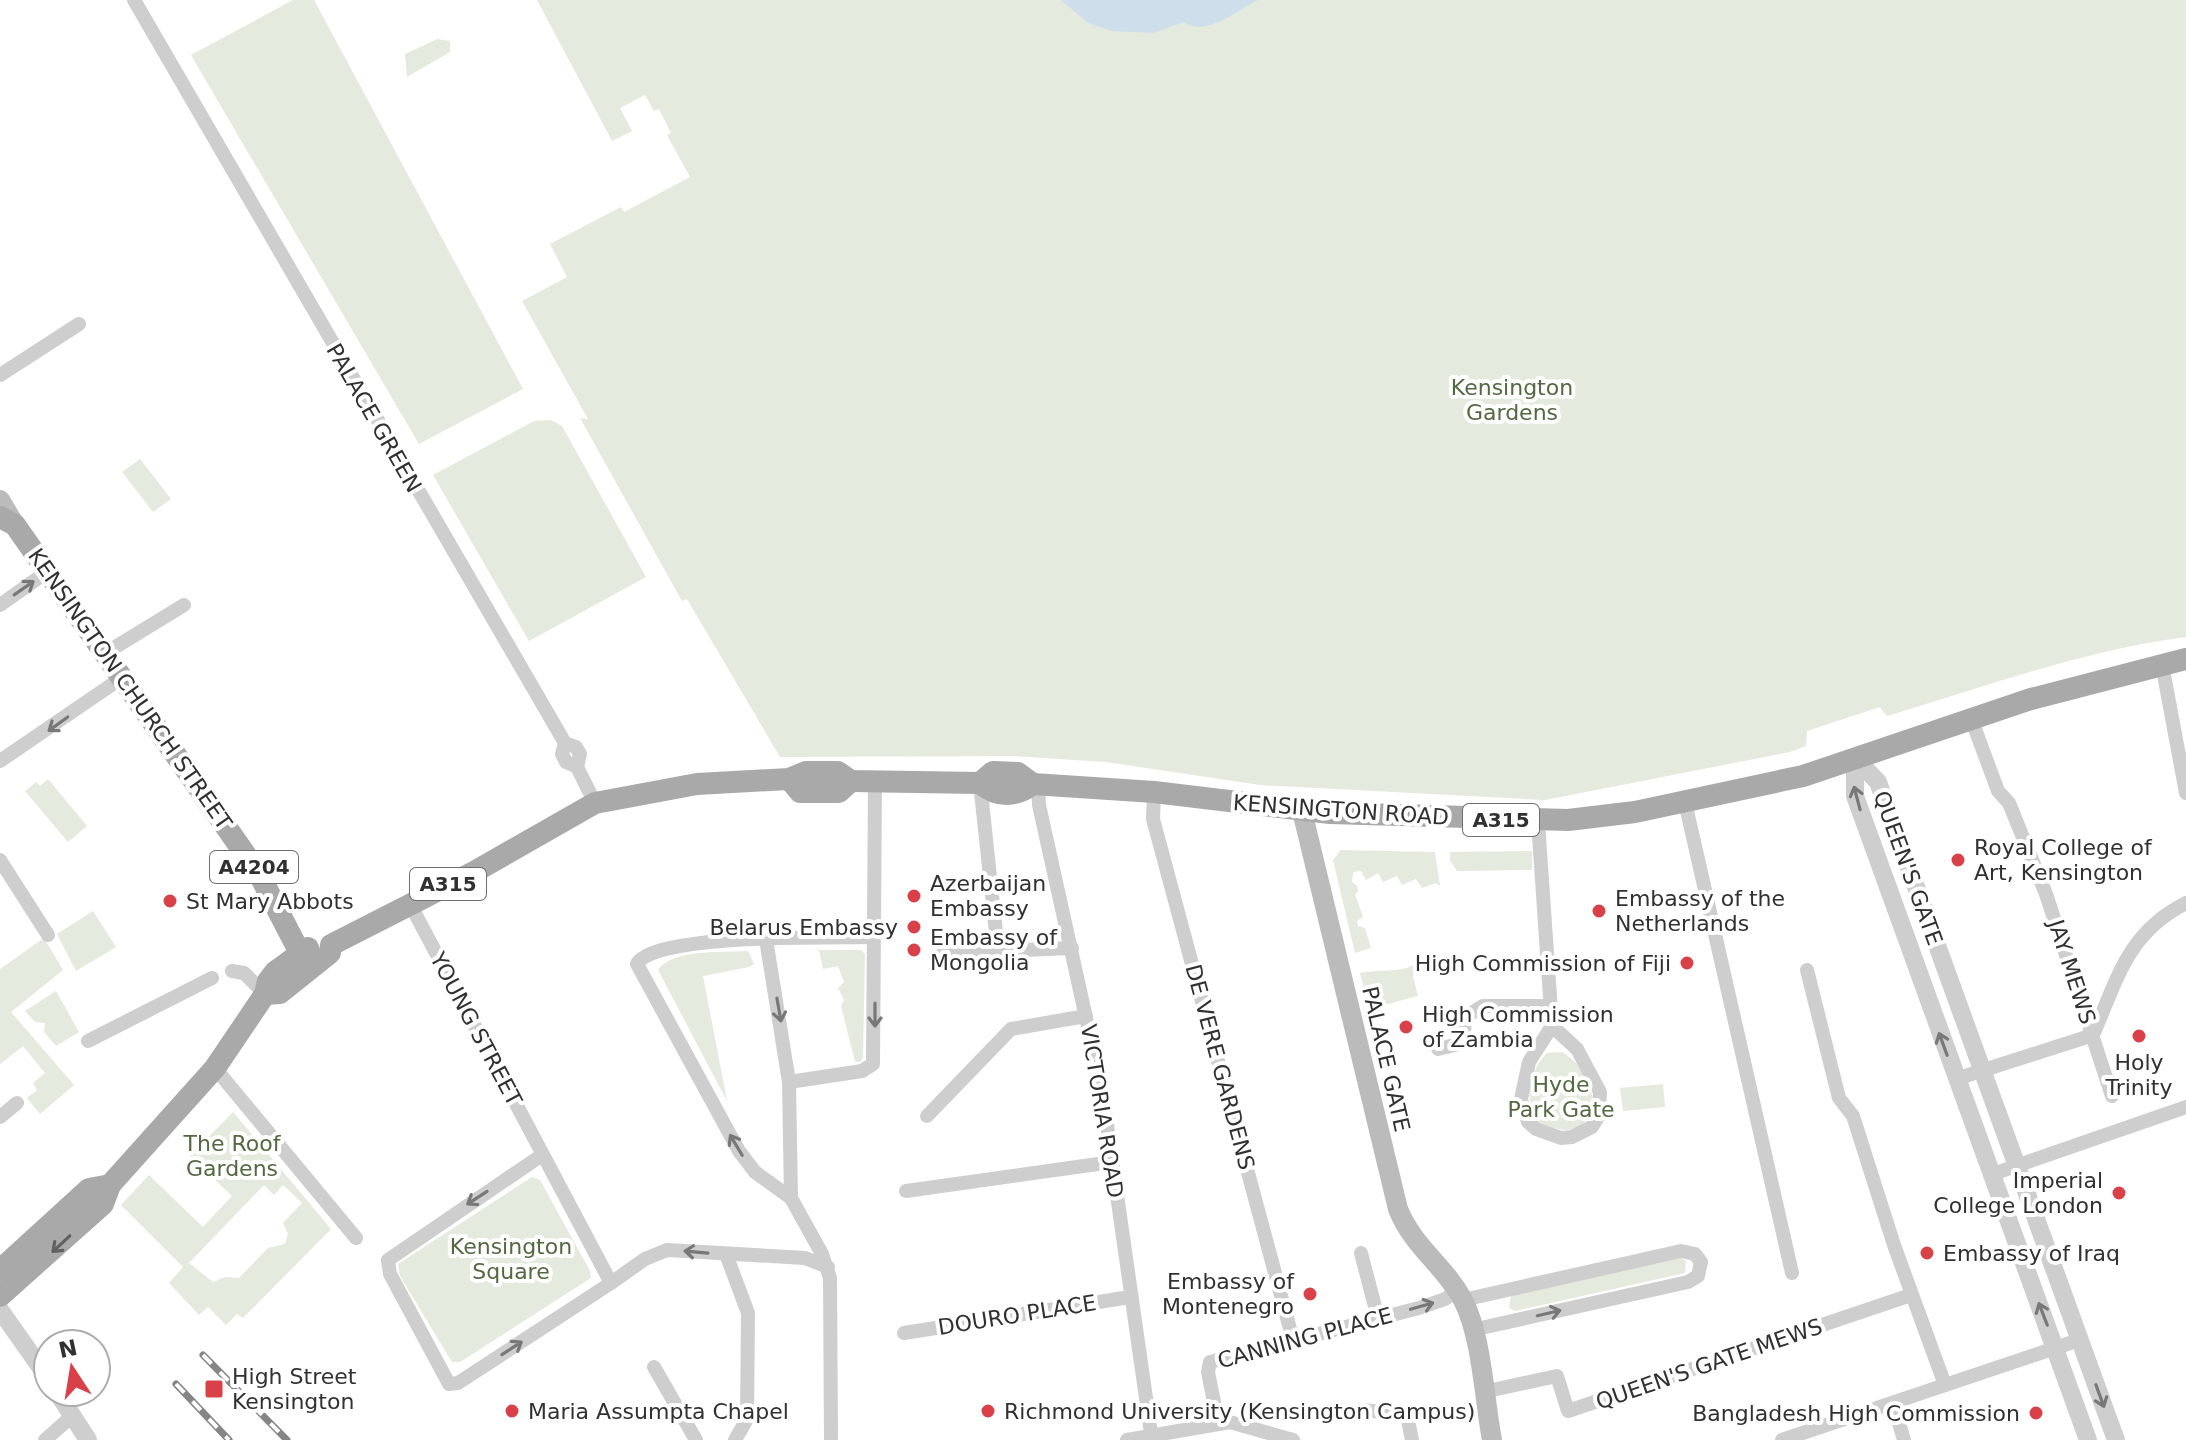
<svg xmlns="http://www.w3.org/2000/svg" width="2186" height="1440" font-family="'DejaVu Sans',sans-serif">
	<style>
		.green { fill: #e4eadd; fill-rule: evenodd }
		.water { fill: #cedfeb }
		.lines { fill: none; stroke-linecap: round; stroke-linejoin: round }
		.minor { stroke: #cecece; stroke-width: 14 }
		.tertiary { stroke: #cecece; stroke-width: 18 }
		.secondary { stroke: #bbb; stroke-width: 20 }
		.primary { stroke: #a9a9a9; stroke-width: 22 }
		.rail-casing { stroke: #868686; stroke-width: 7 }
		.rail { stroke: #fff; stroke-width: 4; stroke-dasharray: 12; stroke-linecap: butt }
		.oneway { stroke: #787878 }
		.oneway2 { stroke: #616161 }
		.poi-dot { fill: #d94149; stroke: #fff; stroke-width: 3 }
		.labels { text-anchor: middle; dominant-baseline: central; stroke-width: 8; stroke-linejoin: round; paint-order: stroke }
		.shield { fill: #fff; stroke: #6f6f6f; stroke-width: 2 }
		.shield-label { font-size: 20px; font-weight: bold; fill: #313131 }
		.park-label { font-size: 22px; fill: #536a41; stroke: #fff }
		.street-label { font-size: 22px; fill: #313131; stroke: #fff }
		.poi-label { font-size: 22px; fill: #313131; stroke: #fff; text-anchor: start }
	</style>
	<rect width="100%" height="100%" fill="#fff"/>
	<g class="green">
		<path d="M 293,0 L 314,0 L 523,389 L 419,444 L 191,55 Z"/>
		<path d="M 537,0 L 2186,0 L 2186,637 C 2086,650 1986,686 1887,716 L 1880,707 L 1807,731 L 1806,746 L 1790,752 L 1545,800 L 1260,785 L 1106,762 L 1013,756 L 780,757 L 687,599 L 682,601 L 580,418 L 588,419 L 522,301 L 567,277 L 550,244 L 621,207 L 624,212 L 690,177 L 667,135 L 671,133 L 659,109 L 654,111 L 645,95 L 620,108 L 632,131 L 612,141 Z"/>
		<path d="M 437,39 L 450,41 L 450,52 L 407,77 L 405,54 Z"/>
		<path d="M 551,420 L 562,426 L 646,577 L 529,641 L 433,475 L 534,421 Z"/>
		<path d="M 140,459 L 171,499 L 153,512 L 122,472 Z"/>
		<path d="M 48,779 L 87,826 L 68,842 L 25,791 L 36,782 L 40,786 Z"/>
		<path d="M 1341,850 L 1435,852 L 1440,886 L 1436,883 L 1422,888 L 1416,879 L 1402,885 L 1397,876 L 1383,882 L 1378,873 L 1366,880 L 1361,871 L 1353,872 L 1352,882 L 1357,886 L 1358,892 L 1355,894 L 1363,917 L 1357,921 L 1358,926 L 1365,928 L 1371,948 L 1355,953 L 1333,860 Z"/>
		<path d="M 1532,851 L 1532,870 L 1457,871 L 1450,861 L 1450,852 Z"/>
		<path d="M 93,911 L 116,947 L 76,971 L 57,934 Z"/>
		<path d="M 44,938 L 63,970 L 11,1012 L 74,1085 L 40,1114 L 27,1098 L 37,1090 L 33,1083 L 45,1073 L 23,1046 L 0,1064 L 0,969 Z"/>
		<path d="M 819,950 L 861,950 L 865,954 L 863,1058 L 860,1062 L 855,1062 L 841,1006 L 844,1000 L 838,988 L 844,982 L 838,966 L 823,969 Z"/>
		<path d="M 748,951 L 754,964 L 749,967 L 703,976 L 727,1101 L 658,970 C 673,948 723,953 748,951 Z"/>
		<path d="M 1413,965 L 1419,968 L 1413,976 L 1418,996 L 1369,1009 L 1360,973 C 1377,969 1401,973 1413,965 Z"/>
		<path d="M 56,991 L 79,1032 L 56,1046 L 44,1032 L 45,1023 L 35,1022 L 25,1011 Z"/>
		<path d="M 1562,1052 C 1612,1083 1598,1153 1539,1122 C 1523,1102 1529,1070 1547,1053 Z"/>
		<path d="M 1663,1084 L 1665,1107 L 1623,1111 L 1620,1088 Z"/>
		<path d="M 233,1112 L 331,1229 L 243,1318 L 237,1314 L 226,1325 L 208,1307 L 199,1315 L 169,1283 L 183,1267 L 121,1205 L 149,1175 L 203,1227 L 232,1196 L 190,1156 ZM 264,1185 L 274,1195 L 283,1185 L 302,1203 L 283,1223 L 288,1234 L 285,1244 L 268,1248 L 239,1278 L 225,1277 L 213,1282 L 189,1263 Z"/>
		<path d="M 532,1177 L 540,1180 L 590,1271 L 591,1278 L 460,1362 L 452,1362 L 400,1276 L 398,1264 Z"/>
		<path d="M 1681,1258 L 1686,1261 L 1685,1273 L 1515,1311 L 1509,1308 L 1511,1296 Z"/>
	</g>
	<path class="water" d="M 1044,0 L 1258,0 C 1238,10 1204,38 1184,22 L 1153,33 L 1112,31 L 1088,23 L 1061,0 Z"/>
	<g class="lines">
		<g class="minor">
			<path d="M 134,0 L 565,743 L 576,747 L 580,754 L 577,767"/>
			<path d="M 0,375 L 79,324"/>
			<path d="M 0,605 L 48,571"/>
			<path d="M 104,654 L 184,605"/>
			<path d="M 2162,664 L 2186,793"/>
			<path d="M 1971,718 L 1998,791 L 2009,803 L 2046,894 L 2112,1096"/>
			<path d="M 565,743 L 562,754 L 566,762 L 577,767 L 595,803"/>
			<path d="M 0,761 L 120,679"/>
			<path d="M 980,783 L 998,951 L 1072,948"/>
			<path d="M 1038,784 L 1039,805 L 1102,1090 L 1152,1440"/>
			<path d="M 1154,792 L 1153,819 L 1293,1340"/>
			<path d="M 1685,802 L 1792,1273"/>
			<path d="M 1538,822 L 1552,1026 L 1529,1062 L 1521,1099 L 1528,1122 L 1536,1129 L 1561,1138 L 1572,1137 L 1592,1127 L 1599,1115 L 1600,1092 L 1577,1049 L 1552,1026"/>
			<path d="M 0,860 L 48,935"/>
			<path d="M 409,902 L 611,1283 L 458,1383 L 449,1384 L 390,1274 L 388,1260 L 542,1155"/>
			<path d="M 766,939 L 789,1082 L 791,1198 L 822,1254 L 830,1278 L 831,1440"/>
			<path d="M 942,954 L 998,951"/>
			<path d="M 1807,970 L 1839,1098 L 1853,1116 L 1894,1245 L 1945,1385"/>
			<path d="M 232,971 L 244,973 L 265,994"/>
			<path d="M 2093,1035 C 2118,978 2127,933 2186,903"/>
			<path d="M 88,1041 L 212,978"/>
			<path d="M 1438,1049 L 1459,1044 L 1464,1033 L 1465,1017 L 1483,1006 L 1551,1006"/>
			<path d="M 215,1068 L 356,1238"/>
			<path d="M 1956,1079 L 2093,1035"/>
			<path d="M 789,1082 L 862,1071 L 873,1064 L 875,781"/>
			<path d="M 927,1116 L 1011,1029 L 1086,1016"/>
			<path d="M 0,1117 L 17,1103"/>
			<path d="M 1990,1175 L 2186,1107"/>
			<path d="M 906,1191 L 1112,1162"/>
			<path d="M 791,1198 L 755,1172 L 739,1151 L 637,964 C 654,933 834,938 874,937"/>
			<path d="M 1361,1253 L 1378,1318"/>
			<path d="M 726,1254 L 748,1313 L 747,1419 L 735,1440"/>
			<path d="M 611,1283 L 645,1259 L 667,1250 L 805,1258 L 828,1267"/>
			<path d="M 1463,1300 L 1681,1251 L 1695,1254 L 1701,1262 L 1698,1276 L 1688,1282 L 1472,1330"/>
			<path d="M 904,1333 L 1130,1297"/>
			<path d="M 654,1367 L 696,1440"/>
			<path d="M 1483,1392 L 1557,1376 L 1568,1411 L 1911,1295"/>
			<path d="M 1893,1403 L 1904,1440"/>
			<path d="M 1364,1410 L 1407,1415 L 1412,1440"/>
			<path d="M 1218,1422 L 1208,1372 L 1210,1362 L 1419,1308 L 1445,1299 L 1457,1291"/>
			<path d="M 45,1440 L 72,1416"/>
			<path d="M 1127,1440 L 1230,1422 L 1293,1440"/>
			<path d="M 1782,1440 L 2079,1340"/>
		</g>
		<g class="tertiary">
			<path d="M 1855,758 L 1878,782 L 2116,1440"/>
			<path d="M 1855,758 L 1855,796 L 2088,1440"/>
			<path d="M 0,1310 L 48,1378"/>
			<path d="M 57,1392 L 88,1440"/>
		</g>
		<g class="secondary">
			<path d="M 0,500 L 15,525"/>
			<path d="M 1302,811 L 1398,1209 C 1413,1247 1445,1266 1463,1300 C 1482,1337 1484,1398 1492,1440"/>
		</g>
		<g class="primary">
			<path d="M 0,517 L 15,525 L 259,874 L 300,953 L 299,977"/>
			<path d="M 789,779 L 800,792 L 839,792 L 851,781"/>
			<path d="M 980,783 L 993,772 L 1018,773 L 1033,784 L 1154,792 L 1330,813 L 1568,820 L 1635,812 L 1803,776 L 2031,699 L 2186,659"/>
			<path d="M 265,994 L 280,993 L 330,953 L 331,945 L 474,872 L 595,803 L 697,784 L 789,779 L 806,772 L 838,772 L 851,781 L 980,783 C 997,798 1016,797 1033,784"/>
			<path d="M 0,1270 L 89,1189 L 110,1185"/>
			<path d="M 0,1296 L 103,1204 L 110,1185 L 215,1068 L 265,994 L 268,981 L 275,972 L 308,948"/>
		</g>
		<g class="rail-casing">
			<g id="rail">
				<path d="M 203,1355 L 287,1440"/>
				<path d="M 176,1384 L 229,1440"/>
			</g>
		</g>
		<use href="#rail" class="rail"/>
	</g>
	<defs><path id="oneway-shaft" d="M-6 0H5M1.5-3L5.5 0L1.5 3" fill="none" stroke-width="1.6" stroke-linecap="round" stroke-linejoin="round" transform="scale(2)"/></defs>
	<g class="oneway">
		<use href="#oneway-shaft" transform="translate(24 588) rotate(-35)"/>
		<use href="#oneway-shaft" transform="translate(58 724) rotate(144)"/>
		<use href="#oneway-shaft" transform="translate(1857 798) rotate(-105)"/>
		<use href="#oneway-shaft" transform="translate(779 1010) rotate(80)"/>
		<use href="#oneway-shaft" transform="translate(875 1015) rotate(90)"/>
		<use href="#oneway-shaft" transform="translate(1943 1044) rotate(-110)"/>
		<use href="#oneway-shaft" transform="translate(736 1145) rotate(-121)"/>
		<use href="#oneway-shaft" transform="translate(477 1198) rotate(147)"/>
		<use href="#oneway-shaft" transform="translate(696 1252) rotate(-175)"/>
		<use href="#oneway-shaft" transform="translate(1422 1306) rotate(-16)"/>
		<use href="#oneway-shaft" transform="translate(1549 1313) rotate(-13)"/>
		<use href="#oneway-shaft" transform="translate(2043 1314) rotate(-111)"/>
		<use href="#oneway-shaft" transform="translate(512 1348) rotate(-33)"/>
		<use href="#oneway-shaft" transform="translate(2100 1396) rotate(70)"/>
	</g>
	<use class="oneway2" href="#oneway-shaft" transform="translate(61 1244) rotate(137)"/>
	<g class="poi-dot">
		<circle cx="1958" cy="860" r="8"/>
		<circle cx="914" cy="896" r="8"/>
		<circle cx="170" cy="901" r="8"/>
		<circle cx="1599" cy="911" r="8"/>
		<circle cx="914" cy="927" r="8"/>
		<circle cx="914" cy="950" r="8"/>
		<circle cx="1687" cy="963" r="8"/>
		<circle cx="1406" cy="1027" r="8"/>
		<circle cx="2139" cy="1036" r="8"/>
		<circle cx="2119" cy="1193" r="8"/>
		<circle cx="1927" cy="1253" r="8"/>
		<circle cx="1310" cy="1294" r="8"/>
		<rect x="204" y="1379" width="20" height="20" rx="4"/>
		<circle cx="512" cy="1411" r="8"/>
		<circle cx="988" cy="1411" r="8"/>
		<circle cx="2036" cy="1413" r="8"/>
	</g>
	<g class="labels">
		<g class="shield">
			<rect x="1463" y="804" width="76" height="32" rx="6"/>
			<rect x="210" y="851" width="88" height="32" rx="6"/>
			<rect x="410" y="868" width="76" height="32" rx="6"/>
		</g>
		<g class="shield-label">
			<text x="1501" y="820">A315</text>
			<text x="254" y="867">A4204</text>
			<text x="448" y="884">A315</text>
		</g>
		<g class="park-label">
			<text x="1512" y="387">Kensington<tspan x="1512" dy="25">Gardens</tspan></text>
			<text x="1561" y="1084">Hyde<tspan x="1561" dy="25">Park Gate</tspan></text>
			<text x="232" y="1143">The Roof<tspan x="232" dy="25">Gardens</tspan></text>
			<text x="511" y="1246">Kensington<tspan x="511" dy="25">Square</tspan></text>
		</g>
		<g class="street-label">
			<text transform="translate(374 418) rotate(60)">PALACE GREEN</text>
			<text transform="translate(130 689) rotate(55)">KENSINGTON CHURCH STREET</text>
			<text transform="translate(1341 810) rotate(4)">KENSINGTON ROAD</text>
			<text transform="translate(1908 868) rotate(70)">QUEEN'S GATE</text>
			<text transform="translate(2072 972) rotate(72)">JAY MEWS</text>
			<text transform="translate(476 1029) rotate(62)">YOUNG STREET</text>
			<text transform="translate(1386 1059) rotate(77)">PALACE GATE</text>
			<text transform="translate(1220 1067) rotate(75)">DE VERE GARDENS</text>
			<text transform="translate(1102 1111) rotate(81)">VICTORIA ROAD</text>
			<text transform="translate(1017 1315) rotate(-9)">DOURO PLACE</text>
			<text transform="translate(1305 1338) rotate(-15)">CANNING PLACE</text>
			<text transform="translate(1709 1364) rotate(-19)">QUEEN'S GATE MEWS</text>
		</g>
		<g class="poi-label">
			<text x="1974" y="847">Royal College of<tspan x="1974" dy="25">Art, Kensington</tspan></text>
			<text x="930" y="883">Azerbaijan<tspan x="930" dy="25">Embassy</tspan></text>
			<text x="1615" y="898">Embassy of the<tspan x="1615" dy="25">Netherlands</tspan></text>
			<text x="186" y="901">St Mary Abbots</text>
			<text x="898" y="927" text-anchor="end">Belarus Embassy</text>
			<text x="930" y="937">Embassy of<tspan x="930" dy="25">Mongolia</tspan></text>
			<text x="1671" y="963" text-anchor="end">High Commission of Fiji</text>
			<text x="1422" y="1014">High Commission<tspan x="1422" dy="25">of Zambia</tspan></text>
			<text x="2139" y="1062" text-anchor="middle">Holy<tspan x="2139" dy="25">Trinity</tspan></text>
			<text x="2103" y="1180" text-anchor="end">Imperial<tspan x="2103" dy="25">College London</tspan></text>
			<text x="1943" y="1253">Embassy of Iraq</text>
			<text x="1294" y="1281" text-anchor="end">Embassy of<tspan x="1294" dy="25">Montenegro</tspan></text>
			<text x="232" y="1376">High Street<tspan x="232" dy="25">Kensington</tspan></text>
			<text x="528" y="1411">Maria Assumpta Chapel</text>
			<text x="1004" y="1411">Richmond University (Kensington Campus)</text>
			<text x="2020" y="1413" text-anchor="end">Bangladesh High Commission</text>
		</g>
	</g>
	<g transform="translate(72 1368) rotate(348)"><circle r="38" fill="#ffffff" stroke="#adadad" stroke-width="2"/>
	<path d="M0-6L14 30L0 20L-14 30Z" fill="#d94149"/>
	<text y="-12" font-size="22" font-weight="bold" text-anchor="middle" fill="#313131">N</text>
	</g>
</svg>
